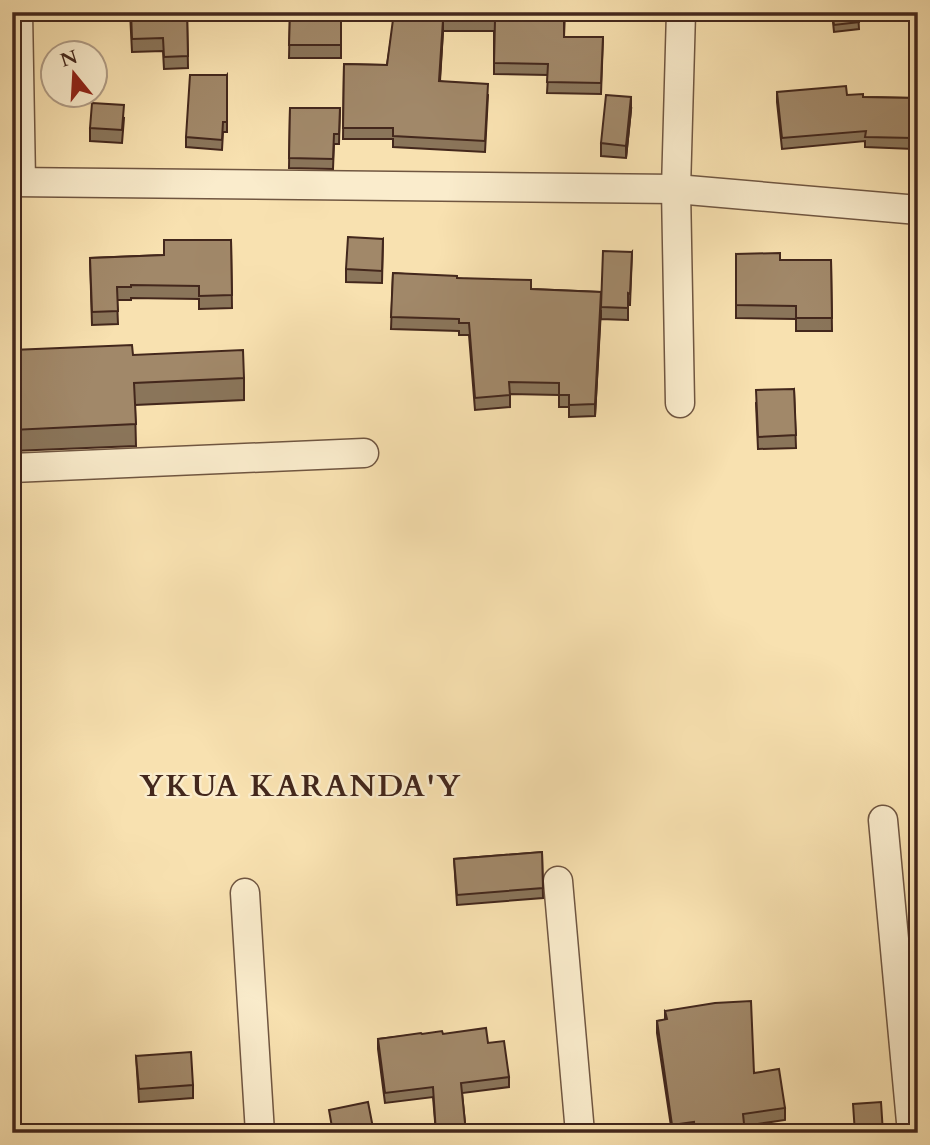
<svg xmlns="http://www.w3.org/2000/svg" width="930" height="1145" font-family="Cardo,serif">
	<style>
		.lines { fill: none; stroke-linecap: round; stroke-linejoin: round }
		.minor-casing { stroke: #705641; stroke-width: 31 }
		.minor { stroke: #faeccc; stroke-width: 28 }
		.wall { fill: #8a755a; stroke: #43271c; stroke-width: 2 }
		.shaded-wall { fill: #715f4a; stroke: #43271c; stroke-width: 2 }
		.building { fill: #a18869; stroke: #43271c; stroke-width: 2 }
		.labels { text-anchor: middle; dominant-baseline: central; stroke-width: 5; stroke-linejoin: round; paint-order: stroke }
		.district-label { font-size: 30px; font-weight: bold; letter-spacing: 2px; fill: #43271c; stroke: #faeccc }
	</style>
	<rect width="100%" height="100%" fill="#f8e1b0"/>
	<filter id="stains"><feTurbulence type="fractalNoise" baseFrequency=".00286" numOctaves="4"/><feColorMatrix values="0 0 0 0 .2 0 0 0 0 .09 0 0 0 0 .02 0 0 0 .5 -.17"/></filter>
	<radialGradient id="worn" r=".72"><stop offset=".6" stop-color="#630" stop-opacity="0"/><stop offset="1" stop-color="#630" stop-opacity=".3"/></radialGradient>
	<g class="lines">
		<g class="minor-casing">
			<g id="minor">
				<path d="M 18,12 L 21,181"/>
				<path d="M 12,182 L 676,189 L 918,210"/>
				<path d="M 680,403 L 676,189 L 681,12"/>
				<path d="M 12,468 L 364,453"/>
				<path d="M 883,820 L 912,1133"/>
				<path d="M 558,881 L 580,1133"/>
				<path d="M 245,893 L 260,1133"/>
			</g>
		</g>
		<use href="#minor" class="minor"/>
	</g>
	<g class="wall">
		<path d="M 130,12 L 187,12 L 188,68 L 164,69 L 163,51 L 132,52 Z"/>
		<path d="M 290,12 L 341,12 L 341,58 L 289,58 Z"/>
		<path d="M 565,12 L 564,37 L 603,37 L 601,94 L 547,93 L 548,75 L 494,74 L 494,31 L 443,31 L 440,81 L 488,95 L 485,152 L 393,147 L 393,139 L 343,139 L 344,64 L 387,65 L 394,20 Z"/>
		<path d="M 832,12 L 858,12 L 859,29 L 834,32 Z"/>
		<path d="M 227,75 L 227,132 L 223,132 L 222,150 L 186,147 L 186,137 Z"/>
		<path d="M 777,92 L 863,97 L 915,98 L 913,149 L 865,147 L 865,141 L 782,149 L 777,102 Z"/>
		<path d="M 290,108 L 340,108 L 339,144 L 334,144 L 333,169 L 289,168 Z"/>
		<path d="M 631,110 L 626,158 L 601,156 L 601,143 Z"/>
		<path d="M 124,118 L 122,143 L 90,141 L 90,128 Z"/>
		<path d="M 383,239 L 382,283 L 346,282 L 346,269 Z"/>
		<path d="M 231,240 L 232,308 L 199,309 L 199,299 L 131,298 L 131,300 L 117,300 L 118,324 L 92,325 L 90,258 L 164,255 Z"/>
		<path d="M 632,252 L 630,305 L 628,305 L 628,320 L 601,319 L 601,310 L 595,416 L 569,417 L 569,407 L 559,407 L 559,395 L 510,394 L 510,407 L 475,410 L 469,335 L 459,335 L 459,331 L 391,329 L 393,273 L 457,278 L 531,289 L 601,292 Z"/>
		<path d="M 736,254 L 780,260 L 831,260 L 832,331 L 796,331 L 796,319 L 736,318 Z"/>
		<path d="M 12,350 L 133,355 L 244,378 L 244,400 L 135,405 L 136,446 L 12,451 Z"/>
		<path d="M 794,389 L 796,448 L 758,449 L 756,403 Z"/>
		<path d="M 542,852 L 543,898 L 457,905 L 454,859 Z"/>
		<path d="M 665,1011 L 754,1073 L 785,1108 L 785,1120 L 744,1126 L 745,1133 L 672,1133 L 657,1033 L 657,1021 L 665,1020 Z"/>
		<path d="M 422,1034 L 443,1034 L 488,1043 L 509,1077 L 509,1087 L 462,1093 L 466,1133 L 436,1133 L 433,1097 L 385,1103 L 378,1049 L 378,1039 Z"/>
		<path d="M 136,1056 L 193,1085 L 193,1098 L 139,1102 Z"/>
	</g>
	<g class="shaded-wall">
		<path d="M 443,20 L 443,31 L 439,92 L 439,81 Z"/>
		<path d="M 631,97 L 631,110 L 626,158 L 626,146 Z"/>
		<path d="M 601,292 L 601,304 L 595,416 L 595,404 Z"/>
	</g>
	<g class="building">
		<path d="M 131,12 L 187,12 L 188,56 L 164,57 L 163,38 L 132,39 Z"/>
		<path d="M 290,12 L 341,12 L 341,45 L 289,45 Z"/>
		<path d="M 394,12 L 564,12 L 564,37 L 603,37 L 601,83 L 547,82 L 548,64 L 494,63 L 495,20 L 443,20 L 439,81 L 488,84 L 485,141 L 393,136 L 393,128 L 343,128 L 344,64 L 387,65 Z"/>
		<path d="M 832,12 L 858,12 L 859,22 L 834,25 Z"/>
		<path d="M 190,75 L 227,75 L 227,122 L 223,122 L 222,140 L 186,137 Z"/>
		<path d="M 846,86 L 847,95 L 863,94 L 863,97 L 915,98 L 913,138 L 865,137 L 866,131 L 782,138 L 777,92 Z"/>
		<path d="M 606,95 L 631,97 L 626,146 L 601,143 Z"/>
		<path d="M 92,103 L 124,105 L 122,130 L 90,128 Z"/>
		<path d="M 290,108 L 340,108 L 339,134 L 334,134 L 333,159 L 289,158 Z"/>
		<path d="M 348,237 L 383,239 L 382,271 L 346,269 Z"/>
		<path d="M 164,240 L 231,240 L 232,295 L 199,296 L 199,286 L 131,285 L 131,287 L 117,287 L 118,311 L 92,312 L 90,258 L 164,255 Z"/>
		<path d="M 603,251 L 632,252 L 630,294 L 628,293 L 628,308 L 601,307 Z"/>
		<path d="M 780,253 L 780,260 L 831,260 L 832,318 L 796,318 L 796,306 L 736,305 L 736,254 Z"/>
		<path d="M 393,273 L 457,276 L 457,278 L 531,280 L 531,289 L 601,292 L 595,404 L 569,405 L 569,395 L 559,395 L 559,383 L 509,382 L 510,395 L 475,398 L 469,323 L 459,323 L 459,319 L 391,317 Z"/>
		<path d="M 132,345 L 133,355 L 243,350 L 244,378 L 134,383 L 136,424 L 12,430 L 12,350 Z"/>
		<path d="M 794,389 L 796,435 L 758,437 L 756,390 Z"/>
		<path d="M 542,852 L 543,888 L 457,895 L 454,859 Z"/>
		<path d="M 751,1001 L 754,1073 L 779,1069 L 785,1108 L 743,1114 L 745,1133 L 695,1133 L 694,1122 L 672,1125 L 657,1021 L 667,1019 L 665,1011 L 715,1003 Z"/>
		<path d="M 486,1028 L 488,1043 L 504,1041 L 509,1077 L 461,1083 L 466,1133 L 436,1133 L 433,1087 L 385,1093 L 378,1039 L 421,1033 L 422,1034 L 442,1031 L 443,1034 Z"/>
		<path d="M 191,1052 L 193,1085 L 139,1089 L 136,1056 Z"/>
		<path d="M 368,1102 L 374,1133 L 333,1133 L 329,1110 Z"/>
		<path d="M 881,1102 L 883,1133 L 855,1133 L 853,1104 Z"/>
		<path d="M 557,1131 L 557,1133 L 535,1133 Z"/>
	</g>
	<g class="labels">
		<g class="district-label">
			<text x="301" y="786">YKUA KARANDA'Y</text>
		</g>
	</g>
	<rect width="930" height="1145" fill="none" stroke="#f8e1b0" stroke-width="42"/>
	<rect x="14" y="14" width="902" height="1117" fill="none" stroke="#43271c" stroke-width="3.5"/>
	<rect x="21" y="21" width="888" height="1103" fill="none" stroke="#43271c" stroke-width="2"/>
	<g transform="translate(74 74) rotate(342)"><circle r="33" fill="#faeccc" stroke="#b19d86" stroke-width="2"/>
	<path d="M0-5L12 26L0 18L-12 26Z" fill="#8f2418"/>
	<text y="-10" font-size="19" font-weight="bold" text-anchor="middle" fill="#43271c">N</text>
	</g>
	<rect width="100%" height="100%" filter="url(#stains)"/>
	<rect width="100%" height="100%" fill="url(#worn)"/>
</svg>
